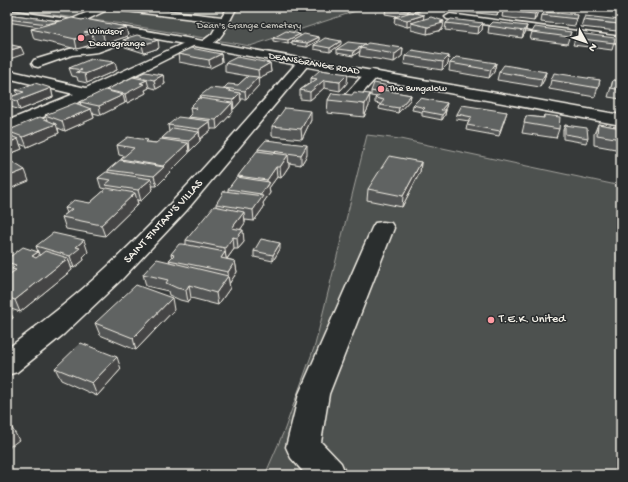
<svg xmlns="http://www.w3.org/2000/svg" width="628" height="482" font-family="'Gochi Hand',sans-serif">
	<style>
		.green { fill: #4e514f; stroke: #a1a19c }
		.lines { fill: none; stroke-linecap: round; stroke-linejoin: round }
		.minor-casing { stroke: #f4f1e8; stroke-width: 3 }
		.major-casing { stroke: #f4f1e8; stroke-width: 3 }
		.minor { fill: #2a2d2e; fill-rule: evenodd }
		.major { fill: #2a2d2e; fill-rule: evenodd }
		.wall { fill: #535554; stroke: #f4f1e8 }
		.shaded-wall { fill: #444545; stroke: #f4f1e8 }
		.building { fill: #616362; stroke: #f4f1e8 }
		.poi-dot { fill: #ff9aa2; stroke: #2a2d2e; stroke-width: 1.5 }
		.labels { text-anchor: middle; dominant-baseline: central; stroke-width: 3; stroke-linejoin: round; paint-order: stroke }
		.far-park-label { font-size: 10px; fill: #bab9b2; stroke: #2a2d2e }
		.far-poi-label { font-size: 10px; fill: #f4f1e8; stroke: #2a2d2e; text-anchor: start }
		.far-street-label { font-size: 10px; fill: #f4f1e8; stroke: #2a2d2e }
		.street-label { font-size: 12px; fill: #f4f1e8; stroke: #2a2d2e }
		.poi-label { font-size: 12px; fill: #f4f1e8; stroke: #2a2d2e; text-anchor: start }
	</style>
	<rect width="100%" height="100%" fill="#363939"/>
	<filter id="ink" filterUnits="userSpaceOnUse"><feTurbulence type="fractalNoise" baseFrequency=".025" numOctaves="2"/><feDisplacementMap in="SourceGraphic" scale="8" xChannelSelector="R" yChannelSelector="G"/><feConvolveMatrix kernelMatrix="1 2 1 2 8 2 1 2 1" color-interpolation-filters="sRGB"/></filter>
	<g filter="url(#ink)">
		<g class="green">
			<path d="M 7,7 L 368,7 L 250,46 L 123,24 L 7,9 Z"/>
			<path d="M 367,135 L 400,139 L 621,186 L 621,475 L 265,475 L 284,431 L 315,345 Z"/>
		</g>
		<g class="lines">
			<g class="minor-casing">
				<g id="minor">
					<path d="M 99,7 L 135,7 L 222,17 L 228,7 L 234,7 L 236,9 C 228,23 222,43 205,47 L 199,44 L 212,34 L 219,22 L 109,9 L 78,24 L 70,24 L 69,22 L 70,20 Z"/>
					<path d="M 450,14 L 621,37 L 621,43 L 447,19 L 445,17 Z"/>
					<path d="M 141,30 L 145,31 L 146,33 L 145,35 L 98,52 L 72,55 L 38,67 L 34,66 L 32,63 L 34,60 L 70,49 L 92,47 Z"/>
					<path d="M 193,39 L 199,42 L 197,44 L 93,96 L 7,132 L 7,121 L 74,94 L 7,78 L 7,70 L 86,88 Z"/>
					<path d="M 304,58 L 308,59 L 310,62 L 308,65 L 186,211 L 122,279 L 64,334 L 17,372 L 7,375 L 7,349 C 41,323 75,297 106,268 C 175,204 237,130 300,59 Z"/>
					<path d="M 372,70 L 377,71 L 378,74 L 377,77 L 354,102 L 349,103 L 344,102 L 342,99 L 344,96 L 367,71 Z"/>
					<path d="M 383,222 L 391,223 L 394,228 L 329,394 L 321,442 L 341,463 L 346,475 L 306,475 L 291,458 L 286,447 L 299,394 L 372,228 L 375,223 Z"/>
				</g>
			</g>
			<g class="major-casing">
				<path id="major" d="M 7,10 L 141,30 L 621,115 L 621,125 L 141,36 L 7,16 Z"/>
			</g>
			<use href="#minor" class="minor"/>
			<use href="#major" class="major"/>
		</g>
		<g class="wall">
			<path d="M 387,7 L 423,7 L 423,9 L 417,12 L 414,12 L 414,13 L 423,19 L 443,28 L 442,28 L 442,30 L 427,34 L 411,30 L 411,26 L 407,27 L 394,23 L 395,17 L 397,16 L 385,14 L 386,8 Z"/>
			<path d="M 426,7 L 442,7 L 441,9 L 426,8 Z"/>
			<path d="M 447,7 L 464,7 L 463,9 L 448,9 Z"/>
			<path d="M 467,7 L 501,7 L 500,11 L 497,15 L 467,12 Z"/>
			<path d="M 607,7 L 621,7 L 621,8 Z"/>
			<path d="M 503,11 L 538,11 L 536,17 L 534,21 L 502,17 Z"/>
			<path d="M 7,14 L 59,21 L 82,20 L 126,27 L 128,36 L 105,44 L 93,41 L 94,44 L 77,49 L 34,39 L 31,29 L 39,27 L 7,22 Z"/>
			<path d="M 542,15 L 578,15 L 575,26 L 541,22 Z"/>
			<path d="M 583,20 L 619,24 L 617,31 L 581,27 Z"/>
			<path d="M 446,23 L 483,23 L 482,30 L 478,34 L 445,30 Z"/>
			<path d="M 489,26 L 527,26 L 525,33 L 522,38 L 488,33 Z"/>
			<path d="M 532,32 L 571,32 L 567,44 L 530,39 Z"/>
			<path d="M 577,33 L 614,43 L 612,50 L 573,45 Z"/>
			<path d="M 300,36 L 319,37 L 319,40 L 307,47 L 292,45 L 292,42 L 288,44 L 273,41 L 273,38 Z"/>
			<path d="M 127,38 L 159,48 L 144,53 L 125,47 L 123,40 L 127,39 Z"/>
			<path d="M 341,44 L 330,52 L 314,49 L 314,45 Z"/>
			<path d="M 365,44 L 365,45 L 403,48 L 402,56 L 394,62 L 359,56 L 360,51 L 353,56 L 337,53 L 337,49 Z"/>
			<path d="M 178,54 L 221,54 L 222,62 L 210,68 L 179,62 Z"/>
			<path d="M 405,56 L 449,56 L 448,64 L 442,70 L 404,64 Z"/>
			<path d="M 115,62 L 117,70 L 87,83 L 78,81 L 77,77 L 72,76 L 69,68 Z"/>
			<path d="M 225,63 L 270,63 L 271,72 L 258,78 L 259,85 L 246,99 L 241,99 L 241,101 L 234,109 L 232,109 L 233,112 L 217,129 L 211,129 L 211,130 L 200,139 L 200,141 L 190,151 L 189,151 L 189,153 L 166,176 L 166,177 L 157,186 L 152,186 L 153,189 L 141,201 L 137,200 L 138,204 L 105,236 L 66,229 L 62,217 L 67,213 L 65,208 L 90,203 L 106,189 L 101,188 L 98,178 L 108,172 L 108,170 L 121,160 L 121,159 L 124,156 L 119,155 L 117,145 L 149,142 L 156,143 L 163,139 L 162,138 L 169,132 L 168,125 L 188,118 L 188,117 L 191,114 L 190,107 L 201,99 L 200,96 L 224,90 L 224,88 L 238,85 L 248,76 L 225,72 Z"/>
			<path d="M 450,63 L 496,63 L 494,72 L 489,78 L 449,71 Z"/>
			<path d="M 499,72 L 546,72 L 544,80 L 540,87 L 497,80 Z"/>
			<path d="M 163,75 L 165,84 L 156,89 L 149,87 L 149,88 L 145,90 L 146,93 L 127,103 L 125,102 L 125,103 L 101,115 L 93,113 L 94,118 L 65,131 L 58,128 L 59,133 L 27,147 L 20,144 L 22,149 L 7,155 L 7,134 L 8,134 L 7,130 L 47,120 L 45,115 L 81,105 L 80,102 L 106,91 L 106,90 L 135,77 L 135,76 Z"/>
			<path d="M 311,78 L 347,83 L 340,91 L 324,88 L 310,100 L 300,99 L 300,90 L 311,82 Z"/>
			<path d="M 551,80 L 600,80 L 595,97 L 549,89 Z"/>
			<path d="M 613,80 L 621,81 L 621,99 L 608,97 Z"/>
			<path d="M 51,88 L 53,97 L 20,110 L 11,107 L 8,98 L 18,94 L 16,90 Z"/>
			<path d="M 389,90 L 388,91 L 411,95 L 410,100 L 398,113 L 379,109 L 380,104 L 375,103 L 375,98 L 377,97 L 371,96 L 371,91 Z"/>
			<path d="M 332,93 L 369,106 L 364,117 L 327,113 L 328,100 Z"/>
			<path d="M 447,103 L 446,107 L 444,110 L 446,110 L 445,115 L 442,120 L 422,116 L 422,112 L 412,110 L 413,105 Z"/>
			<path d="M 507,112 L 499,136 L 466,130 L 467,125 L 469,121 L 456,119 L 457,114 Z"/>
			<path d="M 544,115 L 559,129 L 556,138 L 522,133 L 526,116 L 543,118 Z"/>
			<path d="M 311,120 L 302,139 L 272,136 L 272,126 Z"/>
			<path d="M 598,124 L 621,128 L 621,150 L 594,145 L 594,134 Z"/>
			<path d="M 565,125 L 588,138 L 586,143 L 563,139 L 563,130 Z"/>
			<path d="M 258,149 L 307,155 L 301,165 L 289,163 L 289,166 L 281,178 L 277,177 L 269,188 L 270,193 L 263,203 L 264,207 L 254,221 L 245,220 L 245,223 L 240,230 L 244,242 L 238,249 L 234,249 L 227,259 L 235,261 L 237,272 L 229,284 L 230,288 L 218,305 L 191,298 L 188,302 L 180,300 L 169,295 L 168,291 L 146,286 L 143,274 L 170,262 L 169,260 L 172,258 L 171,254 L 186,244 L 186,240 L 216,207 L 216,204 L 228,191 L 228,189 L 238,177 L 238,176 L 258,151 Z"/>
			<path d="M 421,162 L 420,172 L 402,207 L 367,200 L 368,189 Z"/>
			<path d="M 36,246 L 88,252 L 83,257 L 84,260 L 74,268 L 71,267 L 72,270 L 20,312 L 8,308 L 13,318 L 7,323 L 7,273 L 10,274 L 11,274 L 9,273 L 7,269 L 7,259 L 38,252 L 39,255 Z"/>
			<path d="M 280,249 L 273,261 L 254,257 L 254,251 Z"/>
			<path d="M 174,310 L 136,350 L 100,335 L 95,323 Z"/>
			<path d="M 55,368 L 121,369 L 97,396 L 61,380 Z"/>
		</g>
		<g class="shaded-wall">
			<path d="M 417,7 L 423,7 L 423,9 L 417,12 Z"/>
			<path d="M 500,7 L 501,7 L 500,11 L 497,15 L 498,9 Z"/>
			<path d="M 415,8 L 414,14 L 407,18 L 408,11 Z"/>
			<path d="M 538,11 L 536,17 L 534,21 L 535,14 Z"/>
			<path d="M 424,15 L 423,22 L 411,23 L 411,26 L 407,27 L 407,20 Z"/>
			<path d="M 444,21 L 443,28 L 442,28 L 442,30 L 427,34 L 428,27 L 440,22 Z"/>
			<path d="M 483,23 L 482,30 L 478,34 L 479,27 Z"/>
			<path d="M 527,26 L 525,33 L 522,38 L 524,31 Z"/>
			<path d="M 126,27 L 128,36 L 105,44 L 103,34 Z"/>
			<path d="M 88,31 L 89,34 L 92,33 L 94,44 L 77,49 L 75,39 L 84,32 Z"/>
			<path d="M 300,34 L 300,37 L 292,41 L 292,42 L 288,44 L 288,40 Z"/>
			<path d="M 319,37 L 319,40 L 307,47 L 307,43 Z"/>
			<path d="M 158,40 L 159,48 L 144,53 L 142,45 Z"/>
			<path d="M 341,41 L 341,44 L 330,52 L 330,48 Z"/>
			<path d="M 365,44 L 364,48 L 360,48 L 360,51 L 353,56 L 354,51 Z"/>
			<path d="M 21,47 L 24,54 L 7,60 L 7,51 Z"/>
			<path d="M 403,48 L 402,56 L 394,62 L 395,54 Z"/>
			<path d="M 221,54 L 222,62 L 210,68 L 209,60 Z"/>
			<path d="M 449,56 L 448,64 L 442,70 L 443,62 Z"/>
			<path d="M 115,62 L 117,70 L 87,83 L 85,74 Z"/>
			<path d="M 270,63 L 271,72 L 259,78 L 258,70 Z"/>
			<path d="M 496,63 L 494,72 L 489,78 L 491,70 Z"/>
			<path d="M 546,72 L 544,80 L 540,87 L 542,79 Z"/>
			<path d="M 348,74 L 347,83 L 340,91 L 340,82 Z"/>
			<path d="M 163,75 L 165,84 L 156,89 L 154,80 Z"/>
			<path d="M 258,77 L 259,85 L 246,99 L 245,91 Z"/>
			<path d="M 147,80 L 149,88 L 145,90 L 146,93 L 127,103 L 125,94 L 140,83 Z"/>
			<path d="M 324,80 L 324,88 L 310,100 L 310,92 Z"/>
			<path d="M 389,86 L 389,90 L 384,95 L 384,90 Z"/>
			<path d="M 51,88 L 53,97 L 20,110 L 17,101 Z"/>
			<path d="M 240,93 L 241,101 L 234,109 L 233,100 Z"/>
			<path d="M 370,94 L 369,106 L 364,117 L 365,104 Z"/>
			<path d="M 123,95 L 125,103 L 101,115 L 99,106 Z"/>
			<path d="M 411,95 L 410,100 L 398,113 L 399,108 Z"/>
			<path d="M 232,103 L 233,112 L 217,129 L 216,120 Z"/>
			<path d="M 447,103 L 446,107 L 441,114 L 441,110 Z"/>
			<path d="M 91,109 L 94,118 L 65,131 L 62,121 Z"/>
			<path d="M 446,110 L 445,115 L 442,120 L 442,115 Z"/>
			<path d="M 311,111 L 311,120 L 302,139 L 301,129 Z"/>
			<path d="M 210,121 L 211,130 L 200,139 L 199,129 Z"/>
			<path d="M 56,124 L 59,133 L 27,147 L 23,137 Z"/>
			<path d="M 199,132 L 200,141 L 190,151 L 189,141 Z"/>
			<path d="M 18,139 L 22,149 L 7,155 L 7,143 Z"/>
			<path d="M 188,143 L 189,153 L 166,176 L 166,177 L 157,186 L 154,176 L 164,167 L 163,166 Z"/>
			<path d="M 307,145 L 307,155 L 301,165 L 301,155 Z"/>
			<path d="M 288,155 L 289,166 L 281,178 L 280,167 Z"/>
			<path d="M 421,162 L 420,172 L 402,207 L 403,196 Z"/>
			<path d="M 276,167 L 277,177 L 269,188 L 270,193 L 263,203 L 264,207 L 254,221 L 253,210 L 261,198 L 261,194 L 268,184 L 267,180 Z"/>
			<path d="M 25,170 L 29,181 L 7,190 L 7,177 Z"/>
			<path d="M 151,179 L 153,189 L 141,201 L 138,190 Z"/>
			<path d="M 135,193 L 138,204 L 105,236 L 101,225 Z"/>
			<path d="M 244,212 L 245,223 L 235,237 L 233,237 L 234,249 L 226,260 L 225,248 L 232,228 Z"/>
			<path d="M 243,230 L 244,242 L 238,249 L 237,238 Z"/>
			<path d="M 84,240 L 88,252 L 83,257 L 84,260 L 74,268 L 70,256 L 76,247 Z"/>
			<path d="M 280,243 L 280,249 L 273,261 L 273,255 Z"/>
			<path d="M 38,252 L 43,264 L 32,256 Z"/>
			<path d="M 225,252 L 227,263 L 221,258 Z"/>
			<path d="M 68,258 L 72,270 L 20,312 L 15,300 Z"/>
			<path d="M 235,261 L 237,272 L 229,284 L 228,272 Z"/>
			<path d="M 228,276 L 230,288 L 218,305 L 216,293 Z"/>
			<path d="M 189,285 L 191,298 L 188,302 L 186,290 Z"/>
			<path d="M 172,298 L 174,310 L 136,350 L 133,338 Z"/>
			<path d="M 7,306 L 13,318 L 7,323 Z"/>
			<path d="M 117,357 L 121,369 L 97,396 L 92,383 Z"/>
			<path d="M 12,428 L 19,440 L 7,449 L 7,431 Z"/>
		</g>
		<g class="building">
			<path d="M 387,7 L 411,7 L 415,8 L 408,11 L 386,8 Z"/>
			<path d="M 483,7 L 500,7 L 498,9 Z"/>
			<path d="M 506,7 L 538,11 L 535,14 L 503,11 Z"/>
			<path d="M 411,12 L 424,15 L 407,20 L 395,17 Z"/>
			<path d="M 545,12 L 578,15 L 577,19 L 542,15 Z"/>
			<path d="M 7,14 L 59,21 L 47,24 L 7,19 Z"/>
			<path d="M 585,16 L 620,20 L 619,24 L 583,20 Z"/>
			<path d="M 431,17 L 444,21 L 440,22 L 443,23 L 428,27 L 411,23 Z"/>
			<path d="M 72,18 L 82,20 L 85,19 L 126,27 L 103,34 L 88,31 L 84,32 L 92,33 L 75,39 L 31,29 Z"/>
			<path d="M 451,19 L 483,23 L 479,27 L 446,23 Z"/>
			<path d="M 493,22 L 527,26 L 524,31 L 489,26 Z"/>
			<path d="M 535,27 L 571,32 L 569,37 L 532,32 Z"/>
			<path d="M 286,31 L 300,34 L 288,40 L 273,38 Z"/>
			<path d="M 577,33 L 615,38 L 614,43 L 575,38 Z"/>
			<path d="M 304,34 L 319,37 L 307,43 L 292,41 Z"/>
			<path d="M 137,35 L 158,40 L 142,45 L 123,40 L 129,38 L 127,38 Z"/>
			<path d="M 325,38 L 341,41 L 330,48 L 314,45 Z"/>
			<path d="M 348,42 L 365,44 L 354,51 L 337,49 Z"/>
			<path d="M 368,43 L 403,48 L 395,54 L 360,48 Z"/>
			<path d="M 7,44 L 21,47 L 7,51 Z"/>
			<path d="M 191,48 L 221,54 L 209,60 L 178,54 Z"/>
			<path d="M 412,50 L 449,56 L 443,62 L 405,56 Z"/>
			<path d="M 237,57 L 270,63 L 258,70 L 225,63 Z"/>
			<path d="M 456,57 L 496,63 L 491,70 L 450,63 Z"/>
			<path d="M 91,59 L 115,62 L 85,74 L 76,72 L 82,70 L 69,68 Z"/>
			<path d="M 504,65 L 546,72 L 542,79 L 499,72 Z"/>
			<path d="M 320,70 L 348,74 L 340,82 L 324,80 L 310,92 L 300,90 L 317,79 L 311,78 Z"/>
			<path d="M 145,72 L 163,75 L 154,80 L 135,76 Z"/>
			<path d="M 554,73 L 600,80 L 598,88 L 551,80 Z"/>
			<path d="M 248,76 L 258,77 L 245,91 L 224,88 L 228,84 L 238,85 Z"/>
			<path d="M 133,77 L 147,80 L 140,83 L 144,84 L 125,94 L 106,90 Z"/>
			<path d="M 613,80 L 621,81 L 621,90 L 611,88 Z"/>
			<path d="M 35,83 L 51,88 L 17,101 L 8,98 L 24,92 L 16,90 Z"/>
			<path d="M 374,83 L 389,86 L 384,90 L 411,95 L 399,108 L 380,105 L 384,100 L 375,98 L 381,93 L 371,91 Z"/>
			<path d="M 210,88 L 230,90 L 229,91 L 240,93 L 233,100 L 200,96 Z"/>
			<path d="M 105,90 L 123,95 L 99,106 L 80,102 Z"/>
			<path d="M 354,92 L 370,94 L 365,104 L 328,100 L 332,93 L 352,95 Z"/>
			<path d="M 199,98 L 232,103 L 216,120 L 188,117 L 197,108 L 190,107 Z"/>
			<path d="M 420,98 L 447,103 L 441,110 L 446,110 L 442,115 L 422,111 L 425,108 L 413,105 Z"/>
			<path d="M 75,103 L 91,109 L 62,121 L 45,115 Z"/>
			<path d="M 462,105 L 507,112 L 500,131 L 467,125 L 472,117 L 457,114 Z"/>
			<path d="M 285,108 L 311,111 L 301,129 L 272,126 Z"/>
			<path d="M 544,115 L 560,117 L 559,129 L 524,123 L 526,116 L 544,118 Z"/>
			<path d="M 40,117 L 56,124 L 23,137 L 7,131 Z"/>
			<path d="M 178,117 L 210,121 L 199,129 L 168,125 Z"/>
			<path d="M 598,124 L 621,128 L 621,139 L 597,135 Z"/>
			<path d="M 565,125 L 587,128 L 588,138 L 565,134 Z"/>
			<path d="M 173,128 L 199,132 L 189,141 L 162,138 Z"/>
			<path d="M 7,134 L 18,139 L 7,143 Z"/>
			<path d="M 128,137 L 148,140 L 146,142 L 156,143 L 161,139 L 188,143 L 163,166 L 121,159 L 134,148 L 117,145 Z"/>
			<path d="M 266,140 L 307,145 L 301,155 L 258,149 Z"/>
			<path d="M 257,151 L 288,155 L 280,167 L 276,167 L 267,180 L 238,176 Z"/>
			<path d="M 389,156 L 421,162 L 403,196 L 368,189 Z"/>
			<path d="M 9,160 L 25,170 L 7,177 L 7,161 Z"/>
			<path d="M 120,160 L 164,167 L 154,176 L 108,170 Z"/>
			<path d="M 106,172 L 151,179 L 138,190 L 105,185 L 111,180 L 98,178 Z"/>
			<path d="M 237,177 L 269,182 L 261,194 L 228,189 Z"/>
			<path d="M 107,188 L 135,193 L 101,225 L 62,217 L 72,209 L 65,208 L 74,200 L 90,203 Z"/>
			<path d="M 224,191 L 263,196 L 253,210 L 216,204 Z"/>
			<path d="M 214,206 L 244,212 L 232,228 L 243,230 L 237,238 L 233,237 L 225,248 L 186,240 Z"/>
			<path d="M 53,233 L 84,240 L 76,247 L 80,248 L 70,256 L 36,246 Z"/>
			<path d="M 261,239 L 280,243 L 273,255 L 254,251 Z"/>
			<path d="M 179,244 L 183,244 L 225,252 L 221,258 L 235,261 L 228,272 L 169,260 L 174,255 L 171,254 Z"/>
			<path d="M 23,247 L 38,252 L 32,256 L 36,258 L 45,251 L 68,258 L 15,300 L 7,297 L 7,273 L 10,274 L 16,270 L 12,269 L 16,265 L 7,262 L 7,259 Z"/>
			<path d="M 157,259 L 228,276 L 216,293 L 189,285 L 186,290 L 177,288 L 166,283 L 168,280 L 143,274 Z"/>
			<path d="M 136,285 L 172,298 L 133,338 L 95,323 Z"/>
			<path d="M 81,343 L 117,357 L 92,383 L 55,368 Z"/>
			<path d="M 7,422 L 12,428 L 7,431 Z"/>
		</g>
	</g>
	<g class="poi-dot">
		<circle cx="81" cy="38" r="4"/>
		<circle cx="381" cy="89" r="4"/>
		<circle cx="491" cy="320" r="4"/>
	</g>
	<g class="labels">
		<g class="far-park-label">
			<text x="249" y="26">Dean's Grange Cemetery</text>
		</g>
		<g class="far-poi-label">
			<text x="89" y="32">Windsor<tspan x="89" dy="12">Deansgrange</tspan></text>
			<text x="389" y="89">The Bungalow</text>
		</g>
		<g class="far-street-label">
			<text transform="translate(314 64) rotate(10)">DEANSGRANGE ROAD</text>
		</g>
		<g class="street-label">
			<text transform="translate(164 222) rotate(-47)">SAINT FINTAN'S VILLAS</text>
		</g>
		<g class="poi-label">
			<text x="499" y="320">T.E.K. United</text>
		</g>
	</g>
	<rect width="628" height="482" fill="none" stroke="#2a2d2e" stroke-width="24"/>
	<rect x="12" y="12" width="604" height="458" fill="none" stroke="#f4f1e8" stroke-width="1.5" filter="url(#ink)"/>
	<g transform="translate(586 42) rotate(130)" stroke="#2a2d2e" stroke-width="3" paint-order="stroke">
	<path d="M0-3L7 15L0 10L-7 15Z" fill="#f4f1e8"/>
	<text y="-6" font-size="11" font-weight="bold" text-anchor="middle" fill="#f4f1e8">N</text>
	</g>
</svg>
